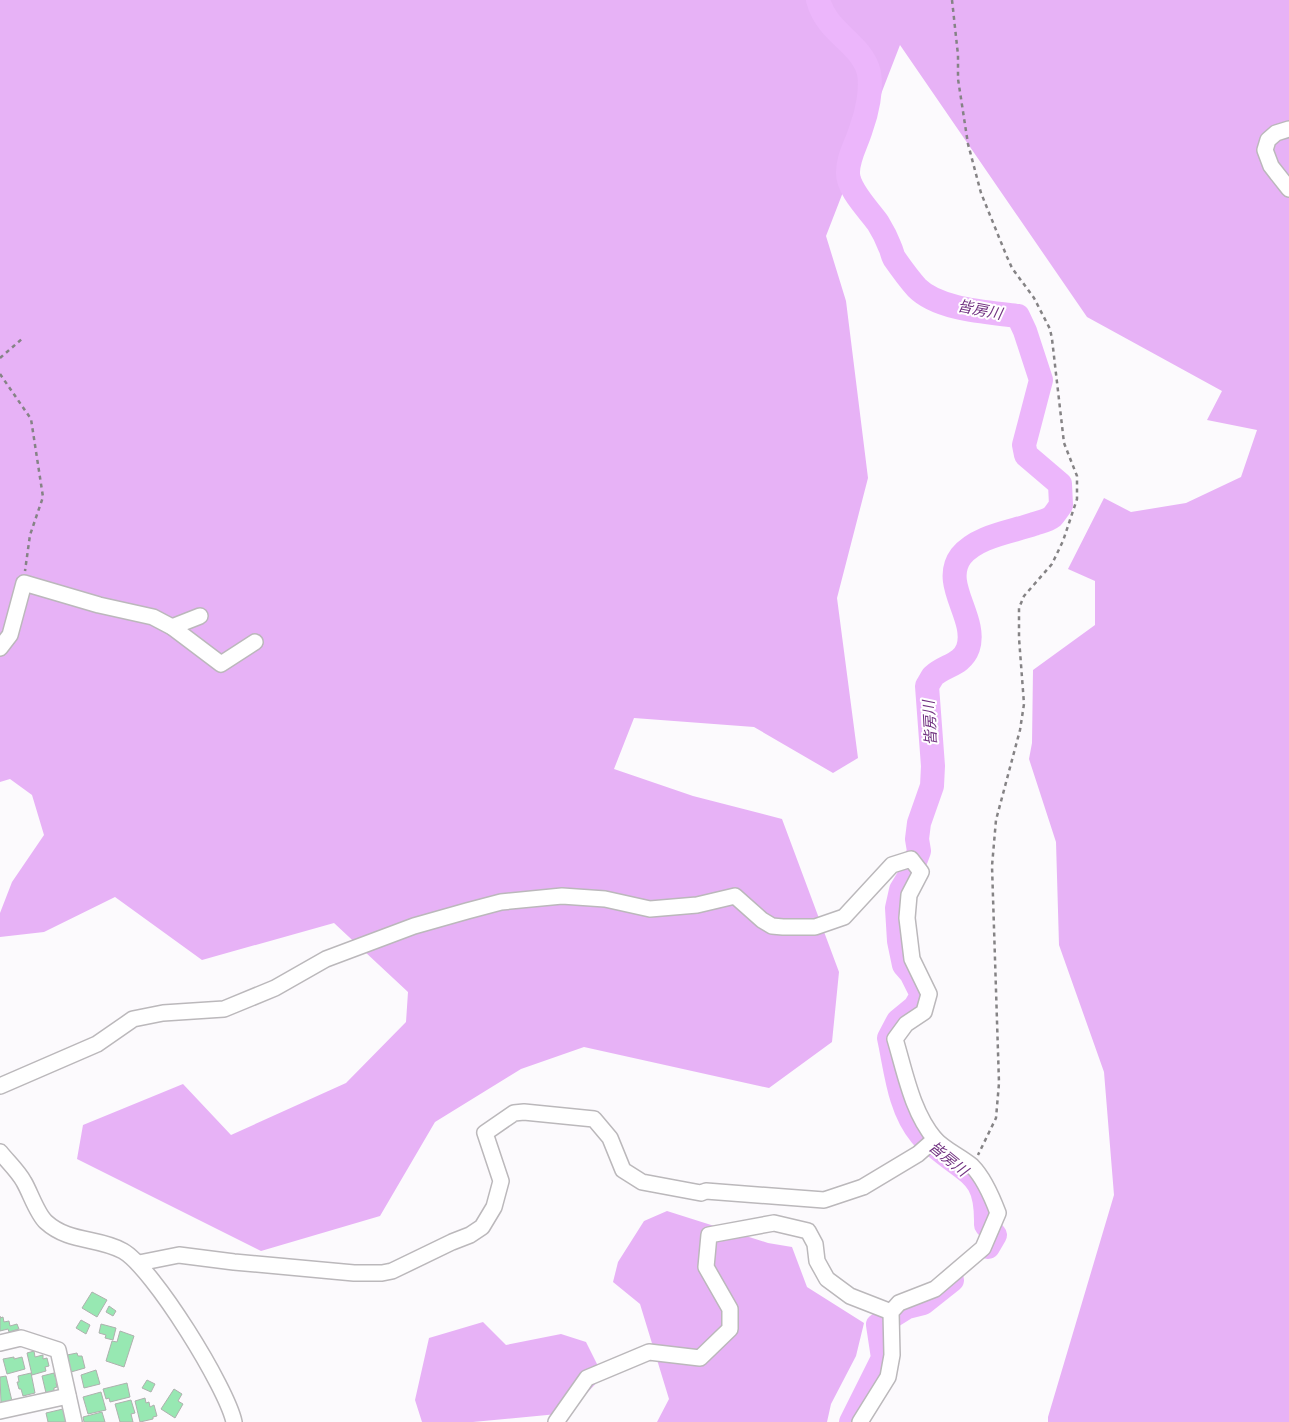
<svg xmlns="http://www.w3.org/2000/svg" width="1289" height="1422" font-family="'Golos Text','Noto Sans JP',sans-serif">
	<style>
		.forest { fill: #e7b2f6 }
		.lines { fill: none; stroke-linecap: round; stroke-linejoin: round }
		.river { stroke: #ecb6fb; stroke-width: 24 }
		.building { fill: #97e8b2; stroke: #aeb1ae }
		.minor-casing { stroke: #bbb8bb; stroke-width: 18 }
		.path { stroke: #858385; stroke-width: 2.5; stroke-dasharray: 4 4; stroke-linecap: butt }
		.minor { stroke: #fff; stroke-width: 15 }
		.labels { text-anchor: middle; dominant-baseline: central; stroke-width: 4; stroke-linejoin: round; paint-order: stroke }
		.water-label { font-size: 15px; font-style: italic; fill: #713281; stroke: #fff }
	</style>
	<rect width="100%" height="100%" fill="#fcfafd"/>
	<g class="forest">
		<path d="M 0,0 L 1289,0 L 1289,1422 L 1048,1422 L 1048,1417 L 1114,1195 L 1104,1072 L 1059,945 L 1056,842 L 1029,759 L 1032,743 L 1033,670 L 1095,625 L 1095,581 L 1068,569 L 1104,498 L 1131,512 L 1186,503 L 1241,477 L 1257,430 L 1207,420 L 1222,391 L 1087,317 L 900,45 L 826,236 L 846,301 L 868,478 L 837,598 L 858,758 L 833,773 L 754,727 L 634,718 L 614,769 L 693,796 L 782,819 L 839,972 L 832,1042 L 769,1088 L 584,1047 L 521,1069 L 435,1122 L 380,1216 L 261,1251 L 77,1159 L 83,1125 L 183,1084 L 231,1135 L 346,1083 L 406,1022 L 408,992 L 334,923 L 202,960 L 115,897 L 44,932 L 0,937 L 0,913 L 12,882 L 44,835 L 32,795 L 10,779 L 0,782 Z"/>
		<path d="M 667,1211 L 768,1243 L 792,1247 L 807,1287 L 864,1323 L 856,1356 L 831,1404 L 827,1422 L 657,1422 L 669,1399 L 640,1304 L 613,1282 L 618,1262 L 644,1221 Z"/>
		<path d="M 483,1322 L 506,1345 L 561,1334 L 586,1342 L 603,1376 L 568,1413 L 473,1422 L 422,1422 L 415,1400 L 429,1338 Z"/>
	</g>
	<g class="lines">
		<g class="river">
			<path d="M 818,0 C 827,34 862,43 869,73 C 872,90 867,113 861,129 C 857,143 848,157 848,172 C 847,189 869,210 878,223 C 883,231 887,239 890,247 C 892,251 892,254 894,258 C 901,268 909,279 917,288 C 939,310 988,312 1018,316 L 1025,331 L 1041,380 L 1024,445 L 1026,455 L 1060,484 L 1061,505 C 1058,509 1055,514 1052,517 C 1047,521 1039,522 1034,524 C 1011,532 977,536 961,556 C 940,584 978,618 968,648 C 962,665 945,665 933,676 C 931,679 929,683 927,686 L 933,766 L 932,786 L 919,823 L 917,839 L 919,851 L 910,875 L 901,890 L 897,908 L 899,941 L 904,965 L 911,973 L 922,995 L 915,1007 L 898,1021 L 889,1038 C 896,1070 899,1109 921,1135 C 925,1140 931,1144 936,1147 C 970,1176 987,1174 986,1225 L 995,1235 L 988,1247"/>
			<path d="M 851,1422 L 883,1358 L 878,1325 L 907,1307 L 923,1303 L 952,1280"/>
		</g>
	</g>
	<g class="building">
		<path d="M 92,1292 L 107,1300 L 97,1317 L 82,1308 Z"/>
		<path d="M 109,1306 L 116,1311 L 113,1316 L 106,1312 Z"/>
		<path d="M 0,1316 L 0,1318 L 3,1317 L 4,1322 L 9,1321 L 10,1326 L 17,1324 L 19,1329 L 9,1332 L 8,1329 L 0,1331 Z"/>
		<path d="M 81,1320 L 90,1325 L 86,1334 L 76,1328 Z"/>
		<path d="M 101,1324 L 116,1328 L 113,1340 L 105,1338 L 106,1335 L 99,1333 Z"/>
		<path d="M 120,1331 L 134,1336 L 124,1367 L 106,1361 L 112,1341 L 117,1342 Z"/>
		<path d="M 34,1351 L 35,1357 L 43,1355 L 43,1359 L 47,1358 L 49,1366 L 45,1367 L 46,1371 L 32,1375 L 27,1353 Z"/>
		<path d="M 77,1353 L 78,1356 L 82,1356 L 85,1368 L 71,1372 L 67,1355 Z"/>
		<path d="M 14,1357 L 14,1359 L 22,1357 L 25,1369 L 7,1374 L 3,1359 Z"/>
		<path d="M 96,1370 L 100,1384 L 84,1388 L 81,1375 Z"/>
		<path d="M 31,1373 L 35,1393 L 23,1396 L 21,1389 L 19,1389 L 17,1382 L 19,1382 L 18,1376 Z"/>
		<path d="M 54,1373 L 55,1377 L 58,1376 L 59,1382 L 56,1383 L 57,1387 L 54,1388 L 54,1391 L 46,1393 L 42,1376 Z"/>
		<path d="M 6,1376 L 12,1401 L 1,1403 L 0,1377 Z"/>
		<path d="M 147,1380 L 155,1384 L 151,1392 L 142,1388 Z"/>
		<path d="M 127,1383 L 130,1397 L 110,1402 L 109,1398 L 106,1399 L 103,1389 Z"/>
		<path d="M 174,1389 L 182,1394 L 178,1401 L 183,1404 L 175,1418 L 161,1409 Z"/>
		<path d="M 101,1392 L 106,1410 L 88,1414 L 83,1397 Z"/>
		<path d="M 145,1398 L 146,1403 L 149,1402 L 150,1407 L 154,1405 L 157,1416 L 153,1417 L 153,1419 L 140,1422 L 135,1401 Z"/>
		<path d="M 131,1400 L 135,1413 L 131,1414 L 133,1422 L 120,1422 L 115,1404 Z"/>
		<path d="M 63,1409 L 66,1422 L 48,1422 L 46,1413 Z"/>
		<path d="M 102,1412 L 105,1422 L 84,1422 L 83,1417 Z"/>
	</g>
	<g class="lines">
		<g class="minor-casing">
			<g id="minor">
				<path d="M 1289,129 L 1276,133 L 1268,140 L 1265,150 L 1271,166 L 1289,189"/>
				<path d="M 172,627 L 200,616"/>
				<path d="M 0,648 L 10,635 L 24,583 L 99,605 L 153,617 L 172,627 L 221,664 L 255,642"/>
				<path d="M 0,1086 L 97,1044 L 133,1019 L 163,1013 L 224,1009 L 275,988 L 326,959 L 414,926 L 467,911 L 501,902 L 562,896 L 605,899 L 650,909 L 697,905 L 735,896 L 762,920 L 772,926 L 783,927 L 815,927 L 844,917 L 892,865 L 911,859 L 921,872 L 909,895 L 907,918 L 912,959 L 929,994 L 924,1012 L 906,1024 L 895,1039 C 905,1072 912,1112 935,1139 C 945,1150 960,1156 972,1166 C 984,1178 992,1197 998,1213 L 983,1248 L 935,1289 L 899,1303 L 891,1312 L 892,1355 L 888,1377 L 860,1422"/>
				<path d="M 0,1152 C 8,1162 18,1171 24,1182 C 30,1192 37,1214 46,1222 C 69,1243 98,1237 123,1251 C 153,1268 227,1388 234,1422"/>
				<path d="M 139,1263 L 179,1255 L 234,1262 L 354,1273 L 382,1273 L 392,1271 L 452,1242 L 470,1235 L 482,1227 L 494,1207 L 501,1181 L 485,1133 L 514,1113 L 524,1112 L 594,1119 L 610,1138 L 623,1170 L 642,1182 L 701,1193 L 706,1191 L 824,1200 L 863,1187 L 918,1154 L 935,1139"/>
				<path d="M 0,1343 L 21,1338 L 58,1350 L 74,1422"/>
				<path d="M 0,1411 L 68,1396"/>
				<path d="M 556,1422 L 587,1378 L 649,1352 L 700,1358 L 730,1329 L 730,1309 L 706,1267 L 709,1235 L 774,1223 L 808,1231 L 815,1244 L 817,1261 L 827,1279 L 850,1296 L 891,1312"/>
			</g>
		</g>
		<g class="path">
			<path d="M 952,0 L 958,55 L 958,79 L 968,144 L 981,193 L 1007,257 L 1012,268 L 1034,298 L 1050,329 L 1052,339 L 1064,443 L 1077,476 L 1077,499 L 1063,541 L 1052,564 L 1024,596 L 1019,608 L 1019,638 L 1024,704 L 1020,730 L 996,820 L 992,866 L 999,1083 L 996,1118 L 978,1155"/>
			<path d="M 0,358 L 23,338"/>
			<path d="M 0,374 L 31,419 L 43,497 L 30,535 L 25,571"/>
		</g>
		<use href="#minor" class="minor"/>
	</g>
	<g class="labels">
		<g class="water-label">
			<text transform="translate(980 309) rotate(11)">皆房川</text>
			<text transform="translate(929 723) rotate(-93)">皆房川</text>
			<text transform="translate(949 1158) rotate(39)">皆房川</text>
		</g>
	</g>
</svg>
